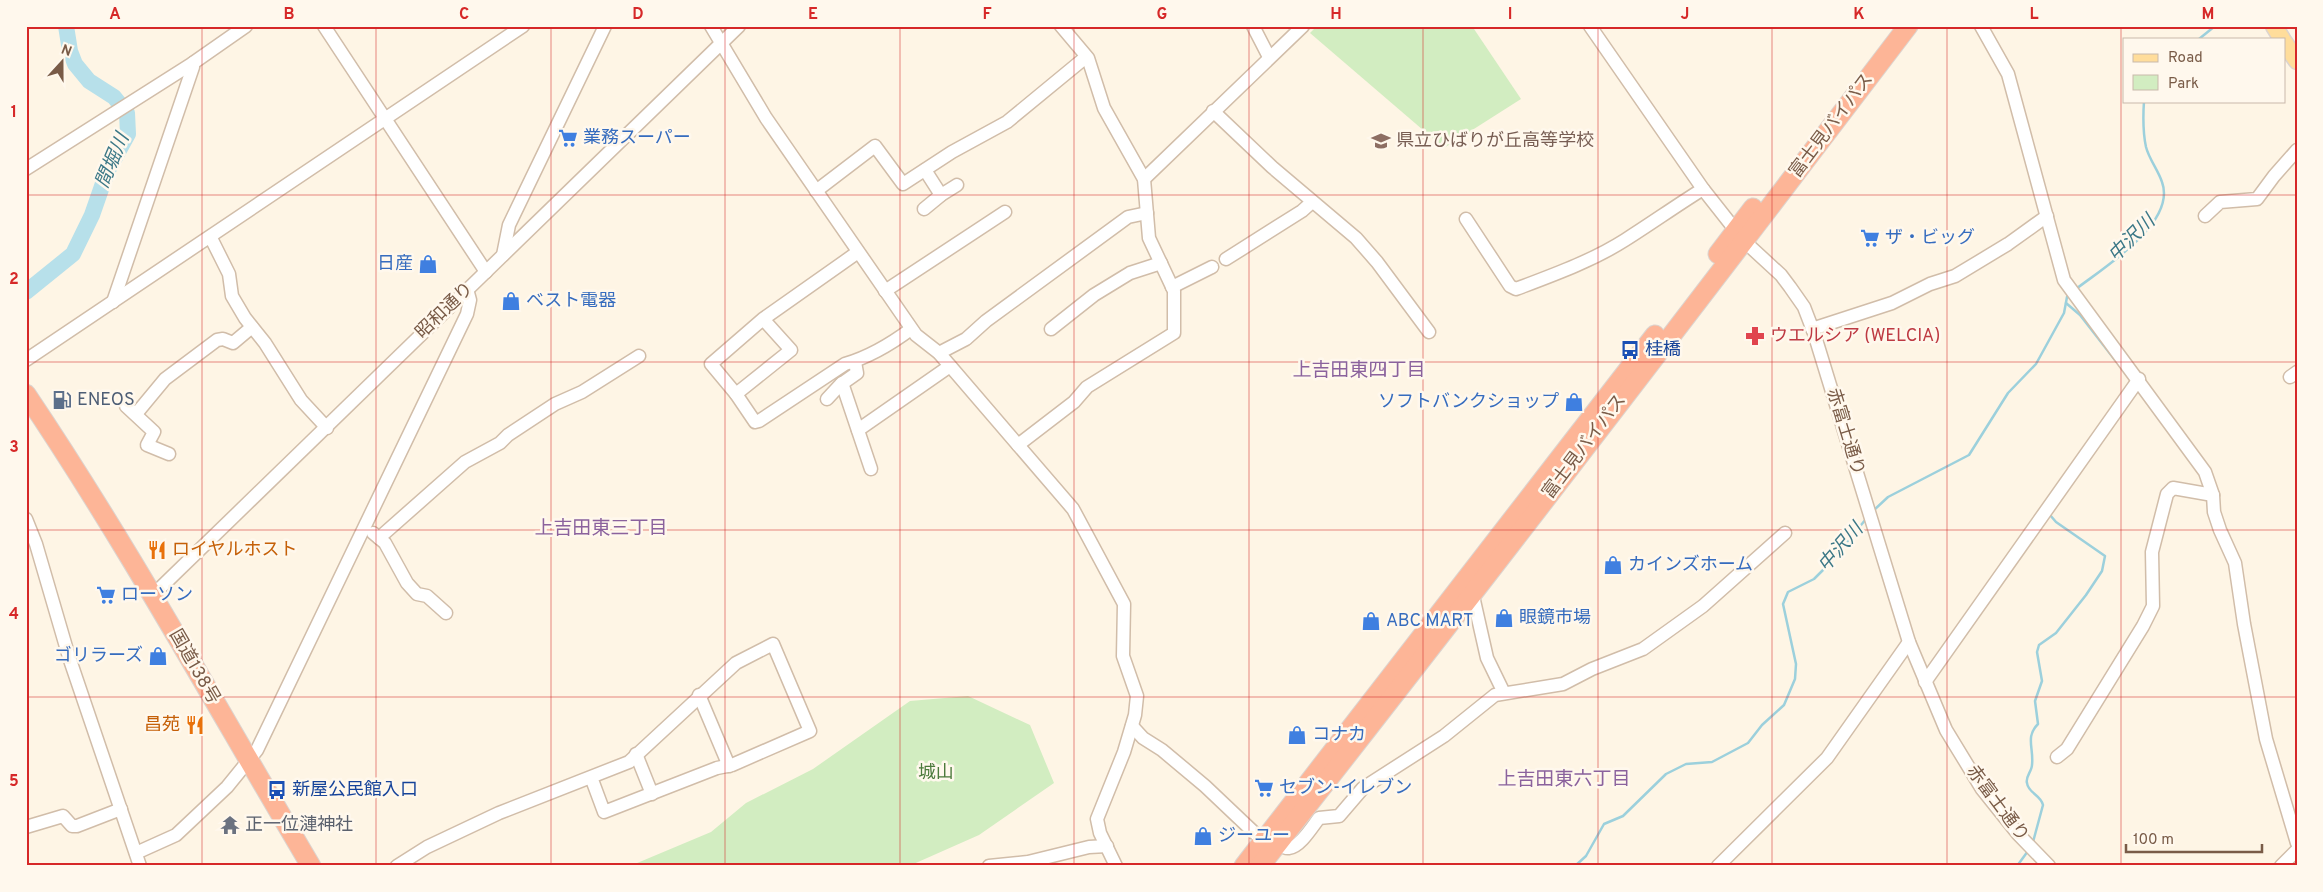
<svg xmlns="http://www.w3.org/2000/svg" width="2323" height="892" font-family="Overpass,'Noto Sans JP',sans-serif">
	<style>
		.green { fill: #d2edc1 }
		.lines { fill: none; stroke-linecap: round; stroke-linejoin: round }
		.stream { stroke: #9cd0dc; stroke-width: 2.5 }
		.river { stroke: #b7e0ea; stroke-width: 16 }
		.minor-casing { stroke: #d1bda9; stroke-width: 15 }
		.major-casing { stroke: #dcd4cf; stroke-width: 19 }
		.highway-casing { stroke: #dcd4cf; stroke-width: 21 }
		.minor { stroke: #fff; stroke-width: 12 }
		.major { stroke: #ffdd9b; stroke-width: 16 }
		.highway { stroke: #fdb597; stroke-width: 19 }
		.grid { fill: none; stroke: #d62828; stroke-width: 1; stroke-opacity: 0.55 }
		.labels { text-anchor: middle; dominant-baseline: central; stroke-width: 5; stroke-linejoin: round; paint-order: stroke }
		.street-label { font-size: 18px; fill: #795b47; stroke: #fff8ed }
		.shop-label { font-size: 18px; fill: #366cbe; stroke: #fff8ed; text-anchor: start }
		.education-label { font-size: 18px; fill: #785e54; stroke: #fff8ed; text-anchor: start }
		.health-label { font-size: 18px; fill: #be3a42; stroke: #fff8ed; text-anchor: start }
		.transit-label { font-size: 18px; fill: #164399; stroke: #fff8ed; text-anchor: start }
		.service-label { font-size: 18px; fill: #4e5e75; stroke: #fff8ed; text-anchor: start }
		.food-label { font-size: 18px; fill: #c56008; stroke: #fff8ed; text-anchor: start }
		.park-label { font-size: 18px; fill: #4c7a3c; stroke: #fff8ed }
		.worship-label { font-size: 18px; fill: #5b616d; stroke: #fff8ed; text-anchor: start }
		.water-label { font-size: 19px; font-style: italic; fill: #3c7887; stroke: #fff8ed }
		.neighbourhood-label { font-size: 19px; fill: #8b629d; stroke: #fff8ed }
		.neatline { fill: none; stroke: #d62828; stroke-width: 2 }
		.grid-label { font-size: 16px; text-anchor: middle; font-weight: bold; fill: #d62828 }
	</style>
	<rect width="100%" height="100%" fill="#fef5e5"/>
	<g class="green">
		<path d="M 1317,26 L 1472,26 L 1521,99 L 1444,148 L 1310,33 Z"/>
		<path d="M 968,696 L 1030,725 L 1054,783 L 979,835 L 909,866 L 630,866 L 711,832 L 746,803 L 813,769 L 910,701 Z"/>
	</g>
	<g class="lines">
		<g class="stream">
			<path d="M 2199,39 L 2215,26"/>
			<path d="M 2076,289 C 2103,268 2177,223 2162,182 C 2158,170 2149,159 2146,147 C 2143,133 2143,116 2144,101"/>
			<path d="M 2066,303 L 2080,315 L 2115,360"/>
			<path d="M 1873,511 L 1888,497 L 1969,455 L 2008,393 L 2036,364 L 2064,313 L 2067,297 L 2070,294"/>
			<path d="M 2033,842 L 2043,805 C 2041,795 2028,793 2027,783 C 2025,777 2032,771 2032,765 C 2034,748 2025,737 2038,724 L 2035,701 L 2042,681 L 2037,652 L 2039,645 L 2056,633 L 2086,595 L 2102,571 L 2105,556 L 2056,522 L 2050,515"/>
			<path d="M 1575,866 L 1586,856 L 1604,824 L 1623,816 L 1666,774 L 1686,764 L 1712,762 L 1748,743 L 1762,725 L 1784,705 L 1795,679 L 1796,664 L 1783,604 L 1788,592 L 1814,579 L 1829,564 L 1866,519"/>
			<path d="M 2017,866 L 2028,851"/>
		</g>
		<path class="river" d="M 26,292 L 73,254 L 92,215 L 107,172 L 128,134 L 127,113 L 114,97 L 89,81 L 75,64 L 70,51 L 66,26"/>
		<g class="minor-casing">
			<g id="minor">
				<path d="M 324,26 L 486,272"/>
				<path d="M 711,26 L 766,118 L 916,335 L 939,353 L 1073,509 L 1124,604 L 1123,656 L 1137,696 L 1135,715 L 1124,752 L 1097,819 L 1100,833 L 1116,866"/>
				<path d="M 1253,26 L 1269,57"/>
				<path d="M 1590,26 L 1703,189 L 1744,241 L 1781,275 L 1790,287 L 1804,307 L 1814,333 L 1909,642 L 1946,730 L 1982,789 L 2018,834 L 2049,866"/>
				<path d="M 1981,26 L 2008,74 L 2064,280 L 2205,472 L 2213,495 L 2214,512 L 2220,530 L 2235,563 L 2244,624 L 2266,739 L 2297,843"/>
				<path d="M 1213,111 L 1272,167 L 1356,238 L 1377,262 L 1429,332"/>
				<path d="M 26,169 L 193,63 L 246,26"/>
				<path d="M 925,170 L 941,195"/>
				<path d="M 1144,179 L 1303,26"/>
				<path d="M 816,191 L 875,146 L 903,184 L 952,152 L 1007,122 L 1086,57"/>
				<path d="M 924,209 L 941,195 L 957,185"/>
				<path d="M 2205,216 L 2220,202 L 2257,199 L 2274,176 L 2297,150"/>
				<path d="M 1466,219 L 1510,286 L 1516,289 C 1553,275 1592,261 1625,240 C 1652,223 1677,205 1703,189"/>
				<path d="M 211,238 L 229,274 L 232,296 L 245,318 L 265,343 L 301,400 L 327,428"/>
				<path d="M 503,255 L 509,225 L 605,26"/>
				<path d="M 1226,259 L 1302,211 L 1312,202"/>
				<path d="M 1172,287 L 1212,267"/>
				<path d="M 885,291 L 1005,212"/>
				<path d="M 113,302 L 193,67 L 193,63"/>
				<path d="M 763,319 L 791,350 L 736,394 L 711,364 L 763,319 L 858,252"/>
				<path d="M 1051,329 L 1094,295 L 1130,273 L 1161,263"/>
				<path d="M 1812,329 L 1892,303 L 1930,284 L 1955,276 L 2008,244 L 2047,216"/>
				<path d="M 939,353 L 966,339 L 986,321 L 1128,217 L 1147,213"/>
				<path d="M 26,360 L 523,26"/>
				<path d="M 2290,377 L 2297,372"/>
				<path d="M 842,383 L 871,469"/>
				<path d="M 736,394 L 755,422 L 759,421 L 845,364 C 869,357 891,344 911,329"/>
				<path d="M 827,399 L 840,385 L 857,373 L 855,362"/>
				<path d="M 126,406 L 154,432 L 147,445 L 169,454"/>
				<path d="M 136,414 L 165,379 L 217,340 L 223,339 L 233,343 L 252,327"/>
				<path d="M 858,430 L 950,366"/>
				<path d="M 1018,445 L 1074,402 L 1087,387 L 1174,333 L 1174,291 L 1149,238 L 1144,179 L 1104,108 L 1088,58 L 1061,26"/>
				<path d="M 26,519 L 36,544 L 69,657 L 140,866"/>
				<path d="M 373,533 L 385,543 L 407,583 L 417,594 L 427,596 L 446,613"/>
				<path d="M 379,538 L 465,462 L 500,443 L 508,435 L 555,404 L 582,392 L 639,356"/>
				<path d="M 153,595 L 739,26"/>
				<path d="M 1473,596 L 1487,658 L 1504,693"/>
				<path d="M 1925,682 L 2139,379"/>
				<path d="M 699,695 L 729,766"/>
				<path d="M 1132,726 L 1143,738 L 1162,750 L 1205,786 L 1263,841"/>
				<path d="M 636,754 L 652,794"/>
				<path d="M 2057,757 L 2067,749 L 2143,626 L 2153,606 L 2152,552 L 2167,494 L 2173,488 L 2213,495"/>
				<path d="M 26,827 L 63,816 L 72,826 L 77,826 L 121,809"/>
				<path d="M 1278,842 C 1282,845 1284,849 1289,848 C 1300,847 1312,827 1319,818 L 1339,816 L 1363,788 L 1444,736 L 1495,695 L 1563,684 L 1592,669 L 1643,649 L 1703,606 L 1785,533"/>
				<path d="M 136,853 L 176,835 L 227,787 L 257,750 L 467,314 L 470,300 L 467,289"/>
				<path d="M 397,866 L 427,847 L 499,813 L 629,762 L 736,663 L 773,644 L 810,731 L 732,765 L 717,768 L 604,812 L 591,777"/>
				<path d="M 989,866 L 1028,862 L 1089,847 L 1107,846"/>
				<path d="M 1718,866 L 1827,758 L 1909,642"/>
				<path d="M 2281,866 L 2297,850"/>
			</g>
		</g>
		<g class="major-casing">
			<g id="major">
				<path d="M 2274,26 L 2282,39"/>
				<path d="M 2284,42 L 2297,61"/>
			</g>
		</g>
		<g class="highway-casing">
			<g id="highway">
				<path d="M 1718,254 L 1753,208"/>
				<path d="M 26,394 C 129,547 217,708 311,866"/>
				<path d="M 1244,866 L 1655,335"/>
				<path d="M 1260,866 C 1479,588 1694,307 1908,26"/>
			</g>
		</g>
		<use href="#minor" class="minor"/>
		<use href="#major" class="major"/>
		<use href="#highway" class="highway"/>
	</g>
	<path class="grid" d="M 202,26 L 202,866M 376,26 L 376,866M 551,26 L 551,866M 725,26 L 725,866M 900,26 L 900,866M 1074,26 L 1074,866M 1249,26 L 1249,866M 1423,26 L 1423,866M 1598,26 L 1598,866M 1772,26 L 1772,866M 1947,26 L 1947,866M 2121,26 L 2121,866M 26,195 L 2297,195M 26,362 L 2297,362M 26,530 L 2297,530M 26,697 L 2297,697"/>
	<defs>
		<g id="supermarket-bare" transform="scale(1.5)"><path d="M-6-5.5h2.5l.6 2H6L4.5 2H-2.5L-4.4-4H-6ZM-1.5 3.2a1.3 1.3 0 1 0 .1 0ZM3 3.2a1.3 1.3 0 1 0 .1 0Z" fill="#3f7fe0" stroke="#fff8ed" stroke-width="2.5" paint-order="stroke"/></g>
		<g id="school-bare" transform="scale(1.5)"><path d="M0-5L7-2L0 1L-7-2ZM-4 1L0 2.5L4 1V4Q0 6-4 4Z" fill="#8d6e63" stroke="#fff8ed" stroke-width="2.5" paint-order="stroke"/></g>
		<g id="shop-bare" transform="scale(1.5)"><path d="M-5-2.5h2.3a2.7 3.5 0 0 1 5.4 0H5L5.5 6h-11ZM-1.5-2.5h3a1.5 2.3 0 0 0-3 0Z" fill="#3f7fe0" stroke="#fff8ed" stroke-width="2.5" paint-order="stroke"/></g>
		<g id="pharmacy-bare" transform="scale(1.5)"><path d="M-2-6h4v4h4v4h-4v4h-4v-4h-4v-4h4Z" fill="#e0444e" stroke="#fff8ed" stroke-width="2.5" paint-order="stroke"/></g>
		<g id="bus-bare" transform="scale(1.5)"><path d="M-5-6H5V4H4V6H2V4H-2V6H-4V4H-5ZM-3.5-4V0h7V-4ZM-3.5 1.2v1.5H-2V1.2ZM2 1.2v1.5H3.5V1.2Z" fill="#1a4fb4" stroke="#fff8ed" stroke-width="2.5" paint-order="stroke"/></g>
		<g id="fuel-bare" transform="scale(1.5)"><path d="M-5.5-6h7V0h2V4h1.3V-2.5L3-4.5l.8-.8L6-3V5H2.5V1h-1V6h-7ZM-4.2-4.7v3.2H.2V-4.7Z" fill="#5c6f8a" stroke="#fff8ed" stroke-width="2.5" paint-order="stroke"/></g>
		<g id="restaurant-bare" transform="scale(1.5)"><path d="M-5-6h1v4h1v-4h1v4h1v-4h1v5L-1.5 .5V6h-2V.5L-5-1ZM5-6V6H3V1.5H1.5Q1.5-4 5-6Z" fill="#e8710a" stroke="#fff8ed" stroke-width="2.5" paint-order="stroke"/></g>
		<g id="temple-bare" transform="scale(1.5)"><path d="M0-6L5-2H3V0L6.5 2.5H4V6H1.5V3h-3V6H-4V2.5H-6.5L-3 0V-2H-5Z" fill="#6b7280" stroke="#fff8ed" stroke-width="2.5" paint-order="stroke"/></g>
	</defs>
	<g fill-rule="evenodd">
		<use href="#supermarket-bare" x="568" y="138"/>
		<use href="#school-bare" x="1381" y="141"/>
		<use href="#supermarket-bare" x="1870" y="238"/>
		<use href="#shop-bare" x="428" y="264"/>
		<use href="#shop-bare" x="511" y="301"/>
		<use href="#pharmacy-bare" x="1755" y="336"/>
		<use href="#bus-bare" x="1630" y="350"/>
		<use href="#fuel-bare" x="62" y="400"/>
		<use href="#shop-bare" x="1574" y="402"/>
		<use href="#restaurant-bare" x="157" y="550"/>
		<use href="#shop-bare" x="1613" y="565"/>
		<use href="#supermarket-bare" x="106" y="595"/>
		<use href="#shop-bare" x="1504" y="618"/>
		<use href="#shop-bare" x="1371" y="621"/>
		<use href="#shop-bare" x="158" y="656"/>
		<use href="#restaurant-bare" x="195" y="725"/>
		<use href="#shop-bare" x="1297" y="735"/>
		<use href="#supermarket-bare" x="1264" y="788"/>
		<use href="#bus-bare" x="277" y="790"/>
		<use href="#temple-bare" x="230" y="825"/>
		<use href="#shop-bare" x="1203" y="836"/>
	</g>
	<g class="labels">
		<g class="street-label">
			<text transform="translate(1832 126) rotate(-53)">富士見バイパス</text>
			<text transform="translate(445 311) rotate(-44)">昭和通り</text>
			<text transform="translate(1845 432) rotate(73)">赤富士通り</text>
			<text transform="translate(1585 447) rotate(-53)">富士見バイパス</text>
			<text transform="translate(194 667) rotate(60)">国道138号</text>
			<text transform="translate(1997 804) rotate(53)">赤富士通り</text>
		</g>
		<g class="shop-label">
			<text x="583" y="138">業務スーパー</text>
			<text x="1885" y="238">ザ・ビッグ</text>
			<text x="413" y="264" text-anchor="end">日産</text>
			<text x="526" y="301">ベスト電器</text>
			<text x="1559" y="402" text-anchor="end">ソフトバンクショップ</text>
			<text x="1628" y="565">カインズホーム</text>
			<text x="121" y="595">ローソン</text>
			<text x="1519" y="618">眼鏡市場</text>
			<text x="1386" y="621">ABC MART</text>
			<text x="143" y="656" text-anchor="end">ゴリラーズ</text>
			<text x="1312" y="735">コナカ</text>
			<text x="1279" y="788">セブン-イレブン</text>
			<text x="1218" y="836">ジーユー</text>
		</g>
		<g class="education-label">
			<text x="1396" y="141">県立ひばりが丘高等学校</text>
		</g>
		<g class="health-label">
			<text x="1770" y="336">ウエルシア (WELCIA)</text>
		</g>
		<g class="transit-label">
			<text x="1645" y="350">桂橋</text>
			<text x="292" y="790">新屋公民館入口</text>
		</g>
		<g class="service-label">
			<text x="77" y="400">ENEOS</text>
		</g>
		<g class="food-label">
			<text x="172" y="550">ロイヤルホスト</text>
			<text x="180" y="725" text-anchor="end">昌苑</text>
		</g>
		<g class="park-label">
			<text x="936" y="773">城山</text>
		</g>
		<g class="worship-label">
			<text x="245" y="825">正一位漣神社</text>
		</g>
		<g class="water-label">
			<text transform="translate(113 161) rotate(-67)">間堀川</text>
			<text transform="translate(2132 239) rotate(-45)">中沢川</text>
			<text transform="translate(1841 548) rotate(-49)">中沢川</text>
		</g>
		<g class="neighbourhood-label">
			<text x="1359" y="371">上吉田東四丁目</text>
			<text x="601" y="529">上吉田東三丁目</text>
			<text x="1564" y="780">上吉田東六丁目</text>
		</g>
	</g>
	<rect width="2323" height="892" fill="none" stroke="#fff8ed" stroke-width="55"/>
	<rect x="2123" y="38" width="162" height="65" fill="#fff8ed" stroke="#c9b9ab"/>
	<rect x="2133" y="54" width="25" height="8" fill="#ffdd9b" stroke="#c9b9ab"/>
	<text x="2168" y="62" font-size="15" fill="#795b47">Road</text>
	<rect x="2133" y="75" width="25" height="15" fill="#d2edc1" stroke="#c9b9ab"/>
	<text x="2168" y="88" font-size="15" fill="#795b47">Park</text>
	<g transform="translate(62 62) rotate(21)" stroke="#fff8ed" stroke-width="4" paint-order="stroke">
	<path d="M0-4L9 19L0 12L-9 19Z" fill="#795b47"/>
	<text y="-8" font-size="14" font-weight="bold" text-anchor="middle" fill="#795b47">N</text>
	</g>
	<path d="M2126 844v8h136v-8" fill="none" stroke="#795b47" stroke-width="2.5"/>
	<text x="2133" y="844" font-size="15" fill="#795b47" stroke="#fff8ed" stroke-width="4" paint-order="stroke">100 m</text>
	<rect x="28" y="28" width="2268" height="836" class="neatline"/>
	<g class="grid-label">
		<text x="115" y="19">A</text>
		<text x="289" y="19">B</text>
		<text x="464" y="19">C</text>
		<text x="638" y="19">D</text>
		<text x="813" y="19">E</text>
		<text x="987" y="19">F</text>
		<text x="1162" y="19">G</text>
		<text x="1336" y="19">H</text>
		<text x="1510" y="19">I</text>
		<text x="1685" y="19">J</text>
		<text x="1859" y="19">K</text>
		<text x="2034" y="19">L</text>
		<text x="2208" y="19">M</text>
		<text x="14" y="117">1</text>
		<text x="14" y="284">2</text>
		<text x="14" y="452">3</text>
		<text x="14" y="619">4</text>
		<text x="14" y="786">5</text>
	</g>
</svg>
